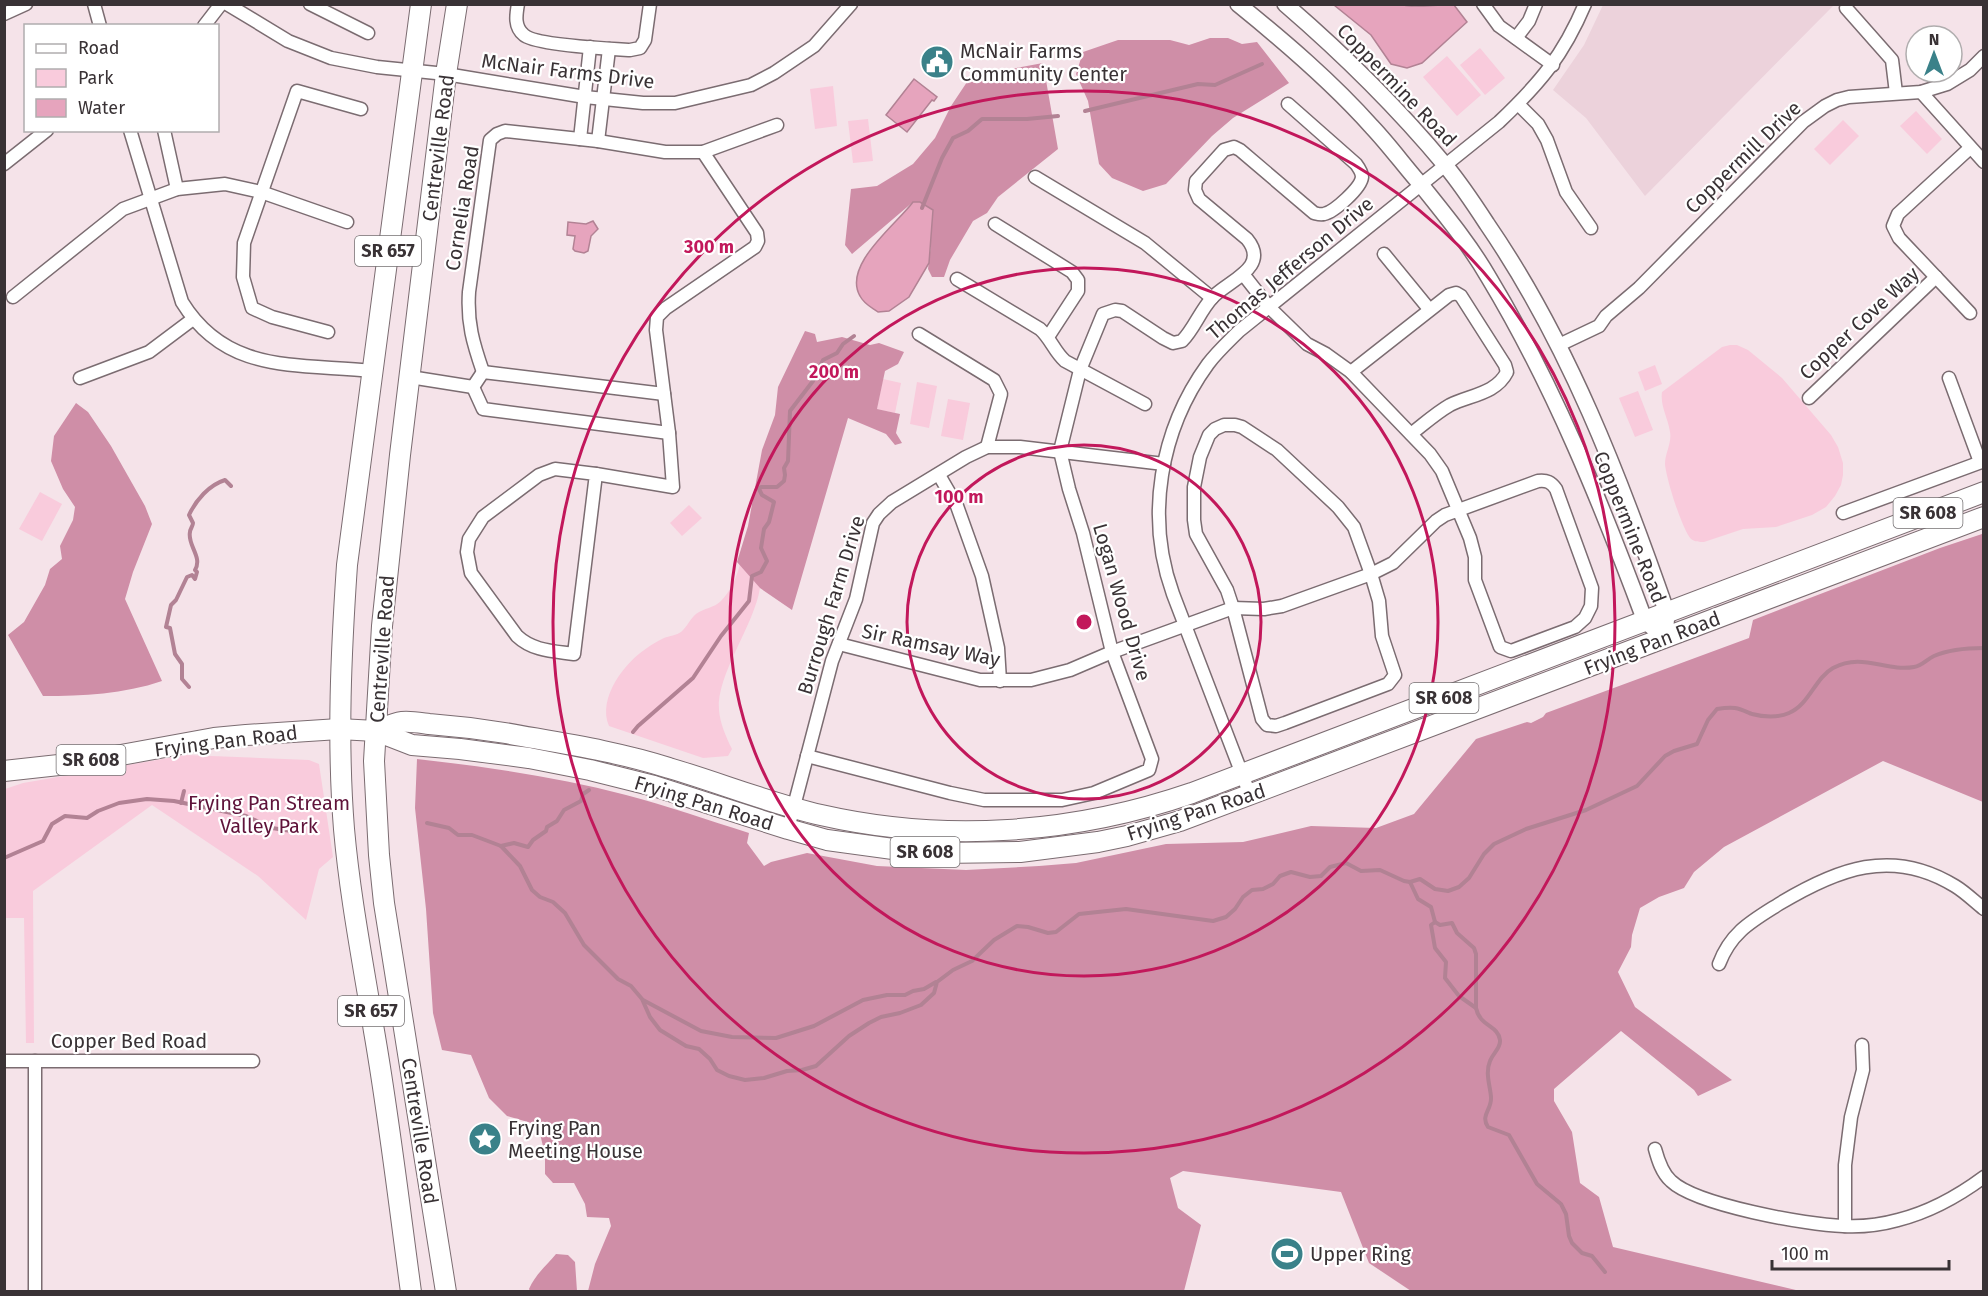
<svg xmlns="http://www.w3.org/2000/svg" width="1988" height="1296" font-family="'Fira Sans',sans-serif">
	<style>
		.built { fill: #ecd2db }
		.green { fill: #f9cbdc }
		.forest { fill: #cf8ea7 }
		.water { fill: #e6a4bd; stroke: #b28294; stroke-width: 1.5 }
		.lines { fill: none; stroke-linecap: round; stroke-linejoin: round }
		.stream { stroke: #b28294; stroke-width: 4 }
		.minor-casing { stroke: #7b6c71; stroke-width: 15 }
		.tertiary-casing { stroke: #7b6c71; stroke-width: 18 }
		.primary-casing { stroke: #7b6c71; stroke-width: 22 }
		.minor { stroke: #fff; stroke-width: 12 }
		.tertiary { stroke: #fff; stroke-width: 15 }
		.primary { stroke: #fff; stroke-width: 20 }
		.ring { fill: none; stroke: #c2185b; stroke-width: 3 }
		.labels { text-anchor: middle; dominant-baseline: central; stroke-width: 4.5; stroke-linejoin: round; paint-order: stroke }
		.shield { fill: #fff; stroke: #747072; stroke-width: 1.5 }
		.shield-label { font-size: 18px; font-weight: bold; fill: #393235 }
		.poi-label { font-size: 20px; fill: #393235; stroke: #fff; text-anchor: start }
		.street-label { font-size: 20px; fill: #393235; stroke: #fff }
		.park-label { font-size: 20px; fill: #5f133a; stroke: #fff }
		.centre { fill: #c2185b; stroke: #fff; stroke-width: 3 }
		.ring-label { font-size: 18px; text-anchor: middle; font-weight: bold; fill: #c2185b; stroke: #fff; stroke-width: 4.5; stroke-linejoin: round; paint-order: stroke }
	</style>
	<rect width="100%" height="100%" fill="#f5e3e9"/>
	<path class="built" d="M 1603,5 L 1603,4 L 1834,5 L 1645,196 L 1586,118 L 1553,90 L 1584,45 Z"/>
	<g class="green">
		<path d="M 1480,48 L 1505,78 L 1485,95 L 1460,65 Z"/>
		<path d="M 1447,56 L 1481,95 L 1457,116 L 1423,77 Z"/>
		<path d="M 833,86 L 837,126 L 815,129 L 810,89 Z"/>
		<path d="M 1916,111 L 1942,139 L 1927,154 L 1900,126 Z"/>
		<path d="M 868,119 L 873,161 L 853,163 L 848,121 Z"/>
		<path d="M 1843,120 L 1859,136 L 1830,165 L 1814,149 Z"/>
		<path d="M 1730,345 L 1737,345 L 1748,350 L 1782,378 L 1831,435 L 1838,447 L 1843,463 L 1843,475 L 1841,485 L 1835,496 L 1826,507 L 1812,515 L 1776,527 L 1743,529 L 1704,542 C 1700,542 1695,542 1691,539 C 1682,529 1666,478 1665,464 C 1665,453 1672,443 1670,432 C 1668,418 1660,406 1662,392 L 1722,347 Z"/>
		<path d="M 1655,365 L 1662,384 L 1645,391 L 1638,372 Z"/>
		<path d="M 883,379 L 901,383 L 895,413 L 877,409 Z"/>
		<path d="M 917,382 L 937,386 L 929,428 L 910,424 Z"/>
		<path d="M 1638,391 L 1653,430 L 1635,437 L 1619,398 Z"/>
		<path d="M 948,399 L 970,403 L 963,440 L 941,436 Z"/>
		<path d="M 40,492 L 62,504 L 42,541 L 19,529 Z"/>
		<path d="M 689,505 L 702,518 L 682,536 L 670,523 Z"/>
		<path d="M 740,564 L 760,588 C 754,626 716,675 719,710 C 720,723 726,737 732,749 L 728,756 L 703,758 L 609,726 C 597,698 625,662 647,648 C 652,644 658,641 664,638 C 669,636 677,635 681,632 C 687,627 690,619 696,614 C 704,608 714,608 721,601 C 730,592 737,577 740,564 Z"/>
		<path d="M 186,755 L 309,760 L 319,764 L 333,857 L 319,869 L 306,920 L 258,876 L 152,805 L 33,891 L 34,1043 L 26,1043 L 24,918 L 5,918 L 5,789 L 23,783 Z"/>
	</g>
	<g class="forest">
		<path d="M 1210,38 L 1228,38 L 1242,44 L 1257,42 L 1289,83 L 1233,118 L 1212,136 L 1166,184 L 1143,191 L 1112,178 L 1099,164 L 1088,101 L 1076,74 L 1083,52 L 1118,40 L 1170,40 L 1189,45 Z"/>
		<path d="M 1043,63 L 1058,149 L 998,197 L 987,213 L 973,221 L 950,260 L 944,277 L 932,277 L 928,269 L 931,244 L 920,202 L 913,202 L 852,254 L 845,245 L 851,189 L 877,186 L 913,164 L 935,138 L 951,106 L 967,82 L 990,73 Z"/>
		<path d="M 805,331 L 815,334 L 817,342 L 842,337 L 870,345 L 879,343 L 904,352 L 898,364 L 885,371 L 877,409 L 900,414 L 896,433 L 902,443 L 895,445 L 886,434 L 848,418 L 792,610 L 760,588 L 737,562 L 748,526 L 762,450 L 775,415 L 778,387 Z"/>
		<path d="M 76,403 L 88,412 L 111,446 L 145,506 L 152,524 L 133,572 L 125,599 L 162,681 C 124,694 83,696 43,696 L 8,635 L 24,622 L 45,585 L 50,569 L 62,559 L 60,546 L 73,520 L 75,507 L 63,489 L 51,461 L 54,436 Z"/>
		<path d="M 1982,534 L 1983,802 L 1883,761 L 1724,847 L 1694,872 L 1684,888 L 1659,897 L 1640,908 L 1632,935 L 1631,947 L 1618,972 L 1635,1007 L 1732,1080 L 1698,1096 L 1694,1090 L 1621,1031 L 1554,1089 L 1554,1101 L 1572,1132 L 1580,1183 L 1599,1197 L 1613,1247 L 1800,1291 L 1411,1291 L 1369,1263 L 1341,1192 L 1183,1171 L 1170,1178 L 1178,1208 L 1201,1225 L 1184,1291 L 918,1292 L 913,1290 L 910,1292 L 588,1291 L 595,1264 L 611,1226 L 609,1218 L 587,1217 L 585,1204 L 574,1183 L 553,1183 L 545,1174 L 545,1155 L 538,1125 L 507,1116 L 489,1098 L 471,1055 L 442,1050 L 433,1013 L 426,909 L 415,808 L 417,759 C 488,767 558,777 626,795 C 668,806 708,820 749,833 L 747,843 L 764,866 L 771,862 L 807,853 L 877,866 L 966,870 L 1039,866 L 1076,863 L 1166,844 L 1243,842 L 1311,826 L 1376,828 L 1414,814 L 1476,739 L 1527,722 L 1531,723 L 1543,717 L 1546,713 L 1749,638 L 1753,620 L 1940,548 Z"/>
		<path d="M 556,1254 L 568,1255 L 575,1262 L 577,1291 L 530,1291 L 529,1289 C 535,1275 546,1266 556,1254 Z"/>
	</g>
	<g class="water">
		<path d="M 1404,5 C 1412,8 1442,4 1454,5 L 1467,22 L 1422,63 L 1407,68 L 1391,64 L 1371,35 L 1334,5 Z"/>
		<path d="M 914,79 L 937,97 L 934,101 L 932,100 L 907,132 L 886,115 Z"/>
		<path d="M 913,202 L 920,202 L 933,210 L 929,263 L 909,297 L 889,311 L 878,312 C 871,307 864,304 860,296 C 842,265 897,224 913,202 Z"/>
		<path d="M 593,221 L 598,229 L 591,236 L 588,251 L 584,253 L 575,251 L 573,249 L 575,236 L 567,235 L 568,222 L 586,224 Z"/>
	</g>
	<g class="lines">
		<g class="stream">
			<path d="M 1085,111 L 1198,84 L 1215,85 L 1262,64"/>
			<path d="M 922,208 L 942,158 L 953,138 L 968,131 L 982,119 L 1027,119 L 1058,116"/>
			<path d="M 189,687 L 182,679 L 182,664 L 175,654 L 170,628 L 166,627 L 171,605 L 176,600 L 187,577 L 192,575 L 195,579 L 197,572 L 195,570 C 203,557 187,545 190,532 C 190,529 193,526 193,523 L 189,515 C 196,500 209,485 225,480 L 231,486"/>
			<path d="M 633,732 L 638,726 L 693,678 L 721,636 L 749,601 L 752,576 L 761,572 L 767,561 L 761,548 L 764,529 L 769,522 L 774,502 L 762,495 L 759,489 L 761,487 L 777,487 L 784,481 L 785,475 L 784,468 L 788,461 L 790,411 L 813,381 L 823,360 L 837,353 L 843,344 L 854,336"/>
			<path d="M 181,803 L 184,791"/>
			<path d="M 427,823 L 449,828 L 458,835 L 472,835 L 501,846 L 520,866 L 532,890 L 540,897 L 553,902 L 565,913 L 584,945 L 618,979 L 631,986 L 642,999 L 650,1017 L 660,1030 L 686,1046 L 699,1049 L 710,1059 L 717,1070 L 729,1076 L 745,1080 L 764,1078 L 787,1071 L 802,1070 L 816,1066 L 849,1036 L 869,1023 L 881,1017 L 900,1013 L 921,1005 L 934,993 L 937,982 L 953,970 L 972,961 L 994,940 L 1017,926 L 1028,927 L 1048,933 L 1056,932 L 1079,914 L 1126,909 L 1213,921 L 1226,917 L 1235,909 L 1243,897 L 1252,890 L 1263,889 L 1273,884 L 1280,876 L 1291,872 L 1310,877 L 1321,876 L 1330,867 L 1346,863 L 1361,871 L 1380,870 L 1404,881 L 1410,882 L 1420,879 L 1435,889 L 1448,891 L 1459,887 L 1469,878 L 1484,854 L 1494,844 L 1526,829 L 1586,810 L 1637,786 L 1665,756 L 1674,751 L 1697,744 L 1708,720 L 1717,709 C 1723,708 1729,707 1735,708 C 1741,709 1747,712 1752,714 C 1763,717 1778,718 1789,713 C 1809,705 1815,678 1833,668 C 1862,652 1886,672 1914,667 C 1922,666 1927,659 1934,656 C 1950,649 1967,648 1984,648"/>
			<path d="M 501,846 L 514,843 L 528,847 L 533,840 L 546,831 L 547,827 L 557,821 L 564,810 L 581,801 L 583,794 L 589,790"/>
			<path d="M 4,858 L 43,841 L 52,824 L 65,816 L 87,818 L 98,811 L 119,803 L 147,799 L 174,801 L 246,816 L 272,828 L 304,833"/>
			<path d="M 1410,882 L 1418,899 L 1431,907 L 1435,922 L 1431,925 L 1435,948 L 1446,962 L 1445,978 L 1459,996 L 1476,1008"/>
			<path d="M 1435,922 L 1440,925 L 1452,923 L 1457,933 L 1474,948 L 1476,954 L 1476,1008 C 1480,1027 1498,1025 1500,1040 C 1501,1048 1493,1053 1490,1061 C 1485,1073 1490,1085 1491,1097 C 1492,1110 1480,1115 1488,1127 L 1509,1135 L 1537,1184 L 1561,1204 L 1566,1214 L 1569,1236 L 1572,1243 L 1582,1253 L 1592,1256 L 1605,1272"/>
			<path d="M 643,1000 L 701,1031 L 732,1037 L 776,1038 L 814,1026 L 863,1000 L 887,995 L 905,995 L 913,991 L 924,989 L 936,982"/>
		</g>
		<g class="minor-casing">
			<g id="minor">
				<path d="M 94,4 L 100,26"/>
				<path d="M 227,4 L 288,41 L 331,58 L 377,67 L 446,74 L 585,97 L 643,103 L 675,103 L 751,85 L 774,73 L 814,46 L 851,4"/>
				<path d="M 310,4 L 368,33"/>
				<path d="M 518,4 C 516,15 514,27 524,35 C 535,45 612,49 630,50 L 640,48 L 645,40 L 650,4"/>
				<path d="M 1483,4 L 1499,26 L 1553,65"/>
				<path d="M 1846,8 L 1892,60 L 1896,93"/>
				<path d="M 4,14 L 26,4"/>
				<path d="M 204,26 L 221,4"/>
				<path d="M 1516,38 L 1529,21 L 1536,4"/>
				<path d="M 1921,92 L 1984,162"/>
				<path d="M 1518,104 L 1538,124 L 1547,140 L 1566,192 L 1591,228"/>
				<path d="M 130,130 L 182,302 C 227,375 298,363 372,371"/>
				<path d="M 164,130 L 177,189"/>
				<path d="M 580,139 L 590,47"/>
				<path d="M 598,141 L 609,49"/>
				<path d="M 1970,148 L 1898,214 L 1893,226 L 1899,238 L 1970,313"/>
				<path d="M 4,164 L 47,130"/>
				<path d="M 1035,177 L 1145,243 L 1212,298"/>
				<path d="M 995,224 L 1072,272 L 1078,280 L 1078,291 L 1048,337"/>
				<path d="M 1384,254 L 1429,309"/>
				<path d="M 957,279 L 1040,329 C 1051,339 1054,351 1065,361 L 1145,404"/>
				<path d="M 13,297 L 123,209 L 177,189 L 225,184 L 261,192 L 347,222"/>
				<path d="M 328,332 L 272,317 L 252,308 L 243,277 L 244,243 L 297,91 L 361,109"/>
				<path d="M 919,334 L 994,380 L 1001,394 L 987,447"/>
				<path d="M 1559,345 L 1599,326 L 1606,316 L 1639,288 L 1803,122 L 1825,106 L 1837,100 L 1849,97 L 1921,92 L 1947,84 L 1970,70 L 1984,56"/>
				<path d="M 483,372 C 473,343 467,323 469,292 L 490,140 L 497,134 L 505,131 L 598,141 L 665,152 L 703,152 L 777,125"/>
				<path d="M 1351,372 L 1449,295 L 1456,293 L 1461,296 L 1505,365 L 1507,372 C 1496,394 1470,395 1450,405 C 1436,413 1424,424 1411,434"/>
				<path d="M 410,377 L 473,387"/>
				<path d="M 80,378 L 149,352 L 193,319"/>
				<path d="M 1949,378 L 1980,462"/>
				<path d="M 473,387 L 483,409 L 669,433"/>
				<path d="M 473,387 L 483,372 L 664,394"/>
				<path d="M 1809,398 L 1936,277"/>
				<path d="M 1224,425 L 1235,425 L 1242,427 L 1277,450 L 1338,507 L 1354,527 L 1371,574 L 1379,601 L 1382,636 L 1395,675 L 1388,684 L 1285,723 L 1276,726 L 1267,725 L 1262,719 L 1233,608 L 1227,590 L 1196,534 L 1194,520 L 1194,487 L 1200,457 L 1209,435 L 1215,429 Z"/>
				<path d="M 555,469 L 596,474 L 574,654 C 553,651 533,651 517,636 L 471,573 L 467,552 L 469,539 L 483,517 L 539,475 Z"/>
				<path d="M 596,474 L 673,487 L 669,433 L 656,330 L 657,317 L 666,308 L 755,247 L 758,241 L 757,233 L 703,152"/>
				<path d="M 939,475 L 957,506 L 982,576 L 998,648 L 1000,681"/>
				<path d="M 1843,513 L 1984,461"/>
				<path d="M 839,644 L 980,680 L 1031,680 L 1070,670 L 1112,652 L 1233,608 L 1264,609 L 1282,606 L 1371,574 L 1393,563 L 1436,521 L 1445,515 L 1538,481 C 1547,480 1551,482 1556,489 L 1592,588 L 1591,606 L 1585,618 L 1575,627 L 1511,651 L 1500,647 L 1475,580 L 1475,557 L 1470,538 L 1442,471 L 1430,454 L 1351,372 L 1326,354 L 1307,344 L 1269,307 L 1243,274"/>
				<path d="M 807,756 L 950,793 L 984,800 L 1062,800 L 1094,793 L 1149,770 L 1152,759 L 1112,652 L 1083,533 L 1069,489 L 1060,451 L 1080,370 L 1103,314 L 1115,310 L 1122,311 L 1163,338 L 1173,343 L 1182,341 C 1194,329 1200,311 1212,298 C 1227,281 1271,268 1247,239 L 1199,199 L 1195,190 L 1196,181 L 1224,150 L 1234,147 L 1240,150 L 1314,213 C 1318,214 1320,215 1324,214 C 1334,212 1361,188 1362,177 C 1362,172 1359,168 1356,164 L 1288,104"/>
				<path d="M 1250,795 L 1173,594 C 1145,517 1160,430 1208,364 C 1217,352 1229,341 1239,331 L 1499,122 C 1540,83 1563,56 1585,4"/>
				<path d="M 788,829 L 832,661 L 856,599 L 873,523 L 879,514 L 892,502 L 966,457 L 987,447 L 1020,447 L 1164,464"/>
				<path d="M 1719,964 C 1731,932 1752,921 1779,904 C 1837,869 1892,847 1955,886 C 1965,892 1974,901 1984,909"/>
				<path d="M 4,1061 L 253,1061"/>
				<path d="M 1655,1149 C 1658,1160 1662,1173 1671,1181 C 1696,1205 1807,1225 1843,1226 C 1861,1227 1880,1225 1898,1220 C 1930,1212 1957,1197 1984,1177"/>
				<path d="M 1845,1226 L 1845,1165 L 1851,1117 L 1863,1070 L 1862,1045"/>
				<path d="M 35,1292 L 35,1061"/>
			</g>
		</g>
		<g class="tertiary-casing">
			<g id="tertiary">
				<path d="M 1238,4 C 1285,42 1332,82 1372,127 C 1390,146 1405,167 1422,186 C 1446,216 1470,245 1489,278 C 1553,384 1602,505 1645,621 L 1665,638"/>
				<path d="M 1285,4 C 1343,54 1396,106 1445,165 C 1460,183 1474,204 1487,224 C 1568,342 1620,478 1667,613 L 1665,638"/>
			</g>
		</g>
		<g class="primary-casing">
			<g id="primary">
				<path d="M 376,731 C 384,728 393,723 402,722 C 410,721 421,723 429,724 C 455,726 480,729 505,733 C 560,743 616,751 669,768 C 720,783 769,803 821,815 C 944,843 1073,834 1192,793 L 1984,492"/>
				<path d="M 4,771 L 77,763 L 214,738 L 246,735 L 339,729 L 376,731 L 412,745 L 460,749 L 529,758 L 590,770 L 654,786 L 788,829 L 827,840 L 893,849 L 939,853 L 1020,852 L 1098,842 L 1127,836 L 1180,821 L 1984,517"/>
				<path d="M 411,1292 C 399,1204 389,1117 374,1031 C 363,963 350,897 344,829 C 337,741 341,653 347,565 L 421,4"/>
				<path d="M 446,1292 L 384,903 L 379,855 L 374,761 L 382,626 L 400,455 L 446,74 L 457,4"/>
			</g>
		</g>
		<use href="#minor" class="minor"/>
		<use href="#tertiary" class="tertiary"/>
		<use href="#primary" class="primary"/>
	</g>
	<g class="ring">
		<circle cx="1084" cy="622" r="177"/>
		<circle cx="1084" cy="622" r="354"/>
		<circle cx="1084" cy="622" r="531"/>
	</g>
	<defs>
		<g id="civic-disc" transform="scale(1.725)"><circle r="9.5" fill="#3a8189" stroke="#fff"/><path d="M-.6-6.5H3V-4.5H.6V-3L4-1V1h2V6H-6V1h2V-1L-.6-3ZM-1.2 2.5V6h2.4V2.5Z" fill="#fff"/></g>
		<g id="sight-disc" transform="scale(1.725)"><circle r="9.5" fill="#3a8189" stroke="#fff"/><path d="M0-6L1.8-2.2L6-1.7L2.9 1.2L3.7 5.4L0 3.3L-3.7 5.4L-2.9 1.2L-6-1.7L-1.8-2.2Z" fill="#fff"/></g>
		<g id="stadium-disc" transform="scale(1.725)"><circle r="9.5" fill="#3a8189" stroke="#fff"/><path d="M0-5a6.5 5 0 1 0 0 10a6.5 5 0 1 0 0-10ZM-3.5-1.8h7v3.6h-7Z" fill="#fff"/></g>
	</defs>
	<g fill-rule="evenodd">
		<use href="#civic-disc" x="937" y="62"/>
		<use href="#sight-disc" x="485" y="1139"/>
		<use href="#stadium-disc" x="1287" y="1254"/>
	</g>
	<g class="labels">
		<g class="shield">
			<rect x="355" y="236" width="66" height="30" rx="4.5"/>
			<rect x="1893.5" y="498" width="69" height="30" rx="4.5"/>
			<rect x="1409.5" y="683" width="69" height="30" rx="4.5"/>
			<rect x="56.5" y="745" width="69" height="30" rx="4.5"/>
			<rect x="890.5" y="837" width="69" height="30" rx="4.5"/>
			<rect x="338" y="996" width="66" height="30" rx="4.5"/>
		</g>
		<g class="shield-label">
			<text x="388" y="251">SR 657</text>
			<text x="1928" y="513">SR 608</text>
			<text x="1444" y="698">SR 608</text>
			<text x="91" y="760">SR 608</text>
			<text x="925" y="852">SR 608</text>
			<text x="371" y="1011">SR 657</text>
		</g>
		<g class="poi-label">
			<text x="960" y="51">McNair Farms<tspan x="960" dy="23">Community Center</tspan></text>
			<text x="508" y="1128">Frying Pan<tspan x="508" dy="23">Meeting House</tspan></text>
			<text x="1310" y="1254">Upper Ring</text>
		</g>
		<g class="street-label">
			<text transform="translate(568 71) rotate(7)">McNair Farms Drive</text>
			<text transform="translate(1397 85) rotate(46)">Coppermine Road</text>
			<text transform="translate(438 148) rotate(-83)">Centreville Road</text>
			<text transform="translate(1743 157) rotate(-44)">Coppermill Drive</text>
			<text transform="translate(462 208) rotate(-81)">Cornelia Road</text>
			<text transform="translate(1290 268) rotate(-40)">Thomas Jefferson Drive</text>
			<text transform="translate(1859 323) rotate(-43)">Copper Cove Way</text>
			<text transform="translate(1630 527) rotate(68)">Coppermine Road</text>
			<text transform="translate(1122 602) rotate(74)">Logan Wood Drive</text>
			<text transform="translate(831 605) rotate(-73)">Burrough Farm Drive</text>
			<text transform="translate(1652 643) rotate(-21)">Frying Pan Road</text>
			<text transform="translate(931 645) rotate(12)">Sir Ramsay Way</text>
			<text transform="translate(382 649) rotate(-86)">Centreville Road</text>
			<text transform="translate(226 741) rotate(-7)">Frying Pan Road</text>
			<text transform="translate(704 803) rotate(17)">Frying Pan Road</text>
			<text transform="translate(1196 812) rotate(-18)">Frying Pan Road</text>
			<text x="129" y="1041">Copper Bed Road</text>
			<text transform="translate(420 1131) rotate(81)">Centreville Road</text>
		</g>
		<g class="park-label">
			<text x="269" y="803">Frying Pan Stream<tspan x="269" dy="23">Valley Park</tspan></text>
		</g>
	</g>
	<circle cx="1084" cy="622" r="9" class="centre"/>
	<g class="ring-label">
		<text x="709" y="253">300 m</text>
		<text x="834" y="378">200 m</text>
		<text x="959" y="503">100 m</text>
	</g>
	<rect width="1988" height="1296" fill="none" stroke="#393235" stroke-width="12"/>
	<rect x="24" y="24" width="195" height="108" fill="#ffffff" stroke="#b0adae" stroke-width="1.5"/>
	<rect x="36" y="44" width="30" height="9" fill="#ffffff" stroke="#b0adae" stroke-width="1.5"/>
	<text x="78" y="54" font-size="18" fill="#393235">Road</text>
	<rect x="36" y="69" width="30" height="18" fill="#f9cbdc" stroke="#b0adae" stroke-width="1.5"/>
	<text x="78" y="84" font-size="18" fill="#393235">Park</text>
	<rect x="36" y="99" width="30" height="18" fill="#e6a4bd" stroke="#b0adae" stroke-width="1.5"/>
	<text x="78" y="114" font-size="18" fill="#393235">Water</text>
	<g transform="translate(1934 54)"><circle r="28" fill="#ffffff" stroke="#b0adae" stroke-width="1.5"/>
	<path d="M0-4.5L10 22L0 15L-10 22Z" fill="#3a8189"/>
	<text y="-9" font-size="16" font-weight="bold" text-anchor="middle" fill="#393235">N</text>
	</g>
	<path d="M1772 1260v9h177v-9" fill="none" stroke="#393235" stroke-width="3"/>
	<text x="1781" y="1260" font-size="18" fill="#393235" stroke="#ffffff" stroke-width="4.5" paint-order="stroke">100 m</text>
</svg>
